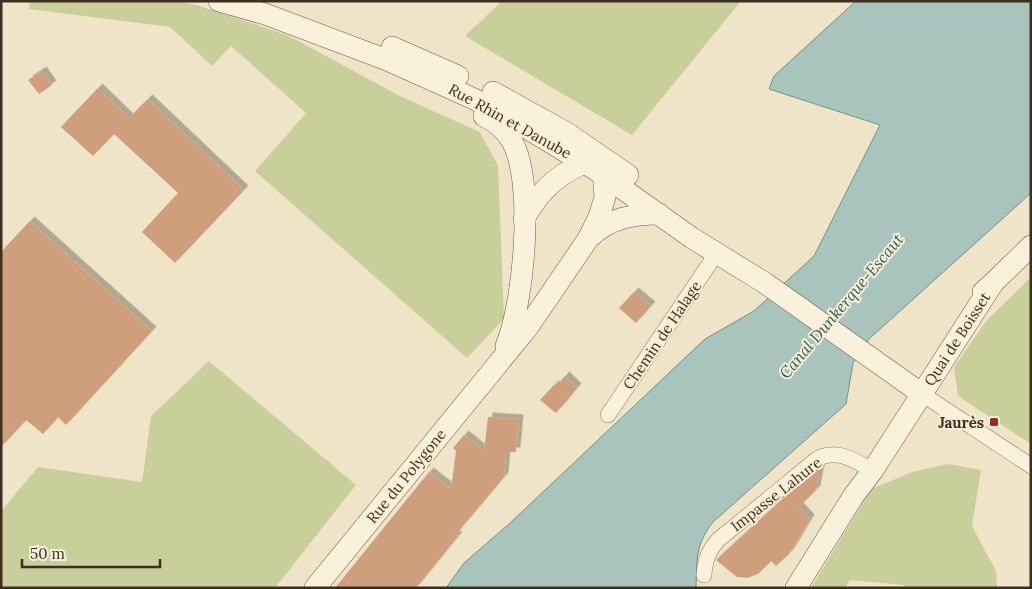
<svg xmlns="http://www.w3.org/2000/svg" width="1032" height="589" font-family="Lora,serif">
	<style>
		.green { fill: #c9cf9b }
		.water { fill: #a9c4bc; stroke: #6f938a }
		.building { fill: #cf9f7d; filter: url(#shadow) }
		.lines { fill: none; stroke-linecap: round; stroke-linejoin: round }
		.street-casing { stroke: #8d765c; stroke-width: 16 }
		.secondary-casing { stroke: #6f573f; stroke-width: 22 }
		.street { stroke: #faf1dc; stroke-width: 15 }
		.secondary { stroke: #faf1dc; stroke-width: 21 }
		.poi-dot { fill: #9e2a2b; stroke: #f7eed8; stroke-width: 2 }
		.labels { text-anchor: middle; dominant-baseline: central; stroke-width: 4; stroke-linejoin: round; paint-order: stroke }
		.street-label { font-size: 15px; fill: #3d2e20; stroke: #f7eed8 }
		.poi-label { font-size: 15px; font-weight: bold; fill: #3d2e20; stroke: #f7eed8; text-anchor: end }
		.water-label { font-size: 16px; font-style: italic; fill: #2f5d5a; stroke: #f7eed8 }
	</style>
	<defs>
		<filter id="shadow"><feDropShadow dx="4.5" dy="-4.5" stdDeviation="0" flood-color="#0004"/></filter>
	</defs>
	<rect width="100%" height="100%" fill="#f0e4c8"/>
	<g class="green">
		<path d="M 30,1 L 178,1 L 200,6 L 287,35 L 400,96 L 480,132 L 498,166 L 504,319 L 467,358 L 255,171 L 306,113 L 231,46 L 212,66 L 170,27 L 29,9 Z"/>
		<path d="M 502,1 L 741,1 L 632,135 L 465,36 Z"/>
		<path d="M 1031,277 L 1031,444 L 958,396 L 954,367 L 987,320 Z"/>
		<path d="M 209,361 L 356,485 L 275,588 L 1,588 L 1,511 L 38,467 L 142,482 L 151,416 Z"/>
		<path d="M 948,464 L 981,470 L 972,526 L 996,571 L 997,588 L 904,588 L 904,585 L 850,580 L 845,588 L 811,588 L 871,489 L 912,472 Z"/>
	</g>
	<path class="water" d="M 856,1 L 1031,1 L 1031,193 L 869,339 L 853,363 L 846,404 L 713,522 C 695,545 697,560 696,588 L 446,588 L 464,563 L 509,524 L 705,339 L 754,311 L 814,256 L 880,125 L 769,89 L 774,76 Z"/>
	<g class="building">
		<path d="M 42,71 L 52,85 L 39,94 L 28,80 Z"/>
		<path d="M 98,88 L 129,118 L 148,99 L 244,190 L 175,263 L 142,232 L 178,193 L 114,134 L 93,156 L 61,127 Z"/>
		<path d="M 30,221 L 152,331 L 66,425 L 58,417 L 43,434 L 26,420 L 1,447 L 1,252 Z"/>
		<path d="M 634,292 L 651,306 L 636,323 L 619,308 Z"/>
		<path d="M 565,376 L 577,388 L 556,413 L 540,400 L 554,385 L 556,386 Z"/>
		<path d="M 488,417 L 519,419 L 516,452 L 506,452 L 504,477 L 455,535 L 458,536 L 416,588 L 335,588 L 429,472 L 451,489 L 456,451 L 453,448 L 464,435 L 484,451 Z"/>
		<path d="M 820,468 L 816,490 L 799,507 L 810,519 L 789,554 L 776,566 L 771,561 L 758,574 L 747,578 L 737,577 L 716,560 L 777,504 Z"/>
	</g>
	<g class="lines">
		<g class="street-casing">
			<g id="street">
				<path d="M 922,394 L 1031,466"/>
				<path d="M 608,415 L 716,254"/>
				<path d="M 704,575 C 705,561 708,551 718,540 L 817,459 C 838,448 854,461 873,470"/>
			</g>
		</g>
		<g class="secondary-casing">
			<g id="secondary">
				<path d="M 219,1 L 265,14 L 387,60 L 474,99 L 515,121 L 596,170 L 692,238 L 765,283 L 922,394"/>
				<path d="M 392,47 L 458,76"/>
				<path d="M 493,92 L 567,133 L 628,175"/>
				<path d="M 484,116 C 496,122 505,129 512,141 C 535,183 524,303 506,346"/>
				<path d="M 524,219 C 541,188 561,171 595,159"/>
				<path d="M 590,237 C 610,218 633,214 659,214"/>
				<path d="M 983,292 L 993,283 L 1031,246"/>
				<path d="M 315,588 L 528,327 L 588,239 L 599,217 L 605,197 L 603,166"/>
				<path d="M 796,588 L 854,495 L 873,470 L 993,283"/>
			</g>
		</g>
		<use href="#street" class="street"/>
		<use href="#secondary" class="secondary"/>
	</g>
	<rect class="poi-dot" x="989" y="417" width="10" height="10" rx="2.5"/>
	<g class="labels">
		<g class="street-label">
			<text transform="translate(510 121) rotate(29)">Rue Rhin et Danube</text>
			<text transform="translate(662 335) rotate(-56)">Chemin de Halage</text>
			<text transform="translate(957 339) rotate(-57)">Quai de Boisset</text>
			<text transform="translate(406 476) rotate(-51)">Rue du Polygone</text>
			<text transform="translate(776 494) rotate(-38)">Impasse Lahure</text>
		</g>
		<g class="poi-label">
			<text x="984" y="422">Jaurès</text>
		</g>
		<g class="water-label">
			<text transform="translate(841 306) rotate(-50)">Canal Dunkerque-Escaut</text>
		</g>
	</g>
	<rect width="1032" height="589" fill="none" stroke="#3d2e20" stroke-width="5"/>
	<path d="M22 559v8h138v-8" fill="none" stroke="#3d2e20" stroke-width="2.5"/>
	<text x="30" y="559" font-size="15" fill="#3d2e20" stroke="#f7eed8" stroke-width="4" paint-order="stroke">50 m</text>
</svg>
